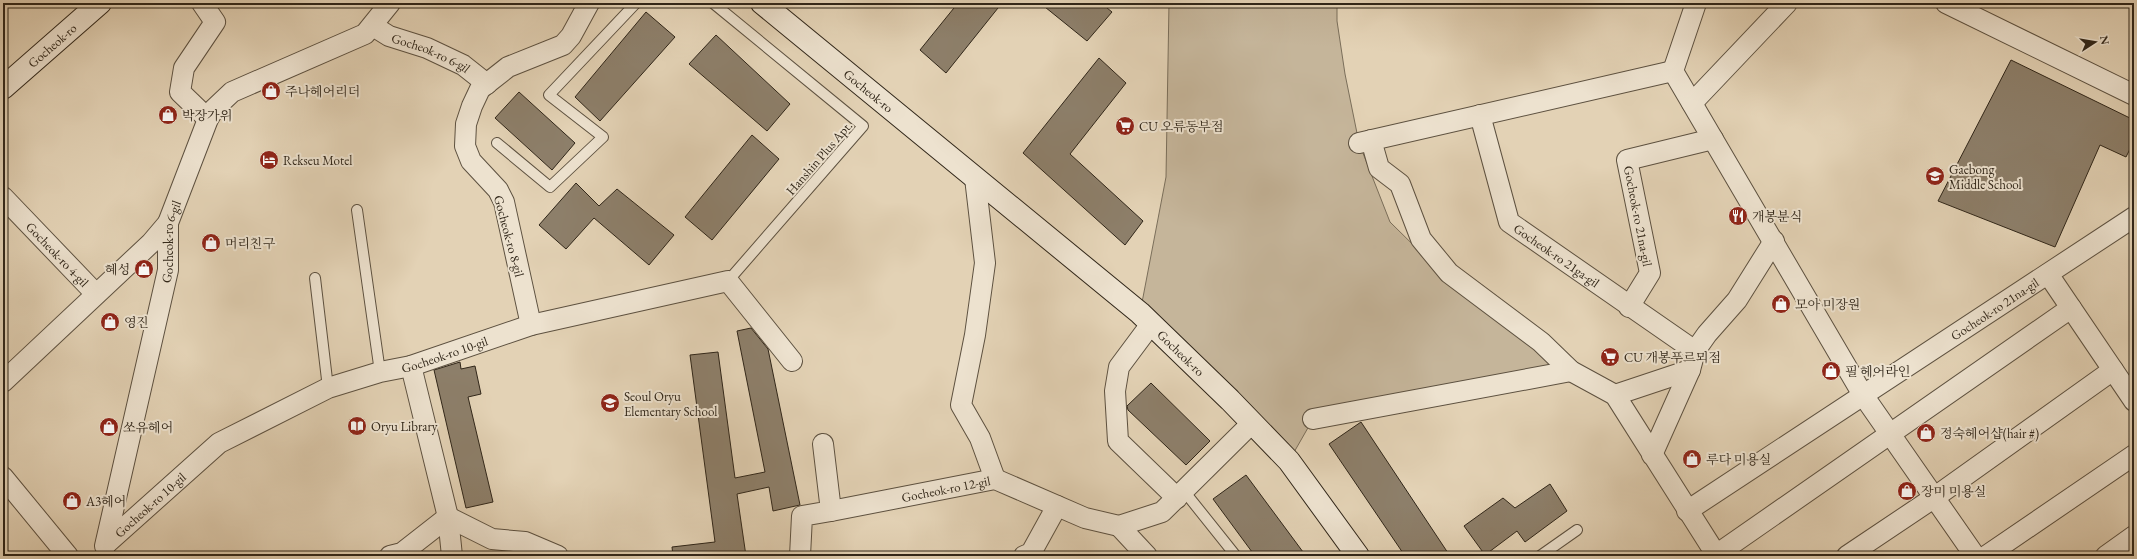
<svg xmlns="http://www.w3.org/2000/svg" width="2137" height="559" font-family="'EB Garamond','Noto Serif KR',serif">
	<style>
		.green { fill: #c5b59a; stroke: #7a6e5a }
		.building { fill: #8d7f6a; stroke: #302619 }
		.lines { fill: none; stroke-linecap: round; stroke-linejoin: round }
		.service-casing { stroke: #5d5140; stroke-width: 12 }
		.minor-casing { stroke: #5d5140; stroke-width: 22 }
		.secondary-casing { stroke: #302619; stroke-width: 24 }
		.service { stroke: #ede2cf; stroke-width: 10 }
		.minor { stroke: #ede2cf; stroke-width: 20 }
		.secondary { stroke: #ede2cf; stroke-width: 22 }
		.labels { text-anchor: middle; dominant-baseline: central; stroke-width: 4; stroke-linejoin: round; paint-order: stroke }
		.street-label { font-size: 13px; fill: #302619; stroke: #ede2cf }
		.poi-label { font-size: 13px; fill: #302619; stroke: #ede2cf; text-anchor: start }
	</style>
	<rect width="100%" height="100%" fill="#e3d2b5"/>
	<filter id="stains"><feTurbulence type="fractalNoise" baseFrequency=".005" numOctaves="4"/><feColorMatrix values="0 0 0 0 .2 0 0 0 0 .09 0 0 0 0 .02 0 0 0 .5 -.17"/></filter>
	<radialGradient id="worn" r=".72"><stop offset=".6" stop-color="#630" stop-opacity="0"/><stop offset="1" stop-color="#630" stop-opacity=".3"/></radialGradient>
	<path class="green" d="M 1169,3 L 1337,3 L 1337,21 L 1345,74 L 1359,143 L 1390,222 L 1464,295 L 1571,371 L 1313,419 L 1289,461 L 1140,313 L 1166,177 Z"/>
	<g class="building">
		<path d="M 958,3 L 1002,3 L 946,73 L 920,50 Z"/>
		<path d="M 1040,3 L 1101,3 L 1112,12 L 1087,41 Z"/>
		<path d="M 646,12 L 675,37 L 600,121 L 575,97 Z"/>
		<path d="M 716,35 L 790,104 L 767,131 L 689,64 Z"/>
		<path d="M 1099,58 L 1126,83 L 1070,154 L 1143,221 L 1125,245 L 1023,153 Z"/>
		<path d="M 2011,60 L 2134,120 L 2134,141 L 2126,157 L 2100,145 L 2055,247 L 1938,201 Z"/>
		<path d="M 519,92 L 575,143 L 552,170 L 495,118 Z"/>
		<path d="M 752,135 L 779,159 L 712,240 L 685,217 Z"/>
		<path d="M 576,183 L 599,206 L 617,189 L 674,235 L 649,265 L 594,218 L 566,249 L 539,225 Z"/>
		<path d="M 751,328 L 768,349 L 800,505 L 773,511 L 769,487 L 737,494 L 746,556 L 673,556 L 672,547 L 715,542 L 690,355 L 718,352 L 735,478 L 765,472 L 737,331 Z"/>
		<path d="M 460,362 L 461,369 L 475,366 L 481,394 L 468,397 L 493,502 L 466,508 L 434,370 Z"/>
		<path d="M 1151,383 L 1210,441 L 1186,465 L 1128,410 L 1127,406 Z"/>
		<path d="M 1361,422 L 1450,556 L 1405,556 L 1329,444 Z"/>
		<path d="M 1246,475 L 1306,556 L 1255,556 L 1213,499 Z"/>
		<path d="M 1550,484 L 1567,511 L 1525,542 L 1517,531 L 1485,555 L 1464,526 L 1503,498 L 1515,508 Z"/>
	</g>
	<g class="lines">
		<g class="service-casing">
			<g id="service">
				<path d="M 713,3 L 863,126 L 728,281"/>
				<path d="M 497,143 L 550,187 L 603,137 L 549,95 L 636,3"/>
				<path d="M 357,210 L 380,372"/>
				<path d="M 315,278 L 328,388"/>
				<path d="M 1184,491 L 1236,556"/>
				<path d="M 1540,556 L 1577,530"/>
			</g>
		</g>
		<g class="minor-casing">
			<g id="minor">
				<path d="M 202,3 L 215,22 L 184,68 L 180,92 L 208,119"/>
				<path d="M 1696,3 L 1673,71 L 1863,395 L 1975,556"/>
				<path d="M 1946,3 L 2134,95"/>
				<path id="s1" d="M 373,26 L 389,36 L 427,48 L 463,65 L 487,84"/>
				<path d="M 1692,103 L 1787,3"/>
				<path id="s2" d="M 1480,115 L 1509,222 L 1695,351"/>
				<path d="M 1371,140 L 1379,168 L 1400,184 L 1421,239 L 1449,273 L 1541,342 L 1571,371 L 1615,395 L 1717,556"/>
				<path d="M 1359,143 L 1673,71"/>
				<path d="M 975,178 L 985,263 L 975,335 L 961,405 L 980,438 L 995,479"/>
				<path id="s3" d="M 3,197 L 96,294"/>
				<path d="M 2048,274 L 2134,401"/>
				<path d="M 1629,307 L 1650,273 L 1627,160 L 1713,139"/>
				<path d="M 1151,324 L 1119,367 L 1115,391 L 1118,441 L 1177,498"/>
				<path d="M 531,325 L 504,202 L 498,190 L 471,161 L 465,146 L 466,124 L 472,106 L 480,89 L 508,67 L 563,45 L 571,36 L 589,3"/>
				<path d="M 411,366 L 448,517 L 452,556"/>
				<path d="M 3,382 L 151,243 L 168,223"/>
				<path d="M 1615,395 L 1690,370"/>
				<path d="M 1313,419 L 1571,371"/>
				<path d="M 1652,455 L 1690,370 L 1695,351 L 1707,334 L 1737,300 L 1774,241"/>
				<path d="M 3,477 L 68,556"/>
				<path id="s4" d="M 831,511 L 995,479 L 1085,518 L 1119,526 L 1162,512 L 1252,423"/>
				<path id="s5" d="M 1687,511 L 2134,217"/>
				<path d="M 1119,526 L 1147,556"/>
				<path id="s6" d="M 106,544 L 219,443 L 328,388 L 380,372 L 411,366 L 531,325 L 728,281 L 792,361"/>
				<path id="s7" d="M 105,546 L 168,270 L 168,223 L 208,119 L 214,109 L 232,92 L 365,34 L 390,3"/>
				<path d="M 1716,555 L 2071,308"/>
				<path d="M 390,556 L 402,553 L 448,517 L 492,539 L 525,542 L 558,556"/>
				<path d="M 800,556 L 802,516 L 831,511 L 823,444"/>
				<path d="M 1024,556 L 1031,553 L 1057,506"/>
				<path d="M 1847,556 L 1935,497 L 2113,370"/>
				<path d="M 1986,556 L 2134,455"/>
				<path d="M 2106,556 L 2134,536"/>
			</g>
		</g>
		<g class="secondary-casing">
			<g id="secondary">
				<path id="s8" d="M 762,3 L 1140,313 L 1230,400 L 1289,461 L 1358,556"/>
				<path id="s9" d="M 3,88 L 100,3"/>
			</g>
		</g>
		<use href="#service" class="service"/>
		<use href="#minor" class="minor"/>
		<use href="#secondary" class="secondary"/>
	</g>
	<defs>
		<g id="shop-disc" transform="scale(1)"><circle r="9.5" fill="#8f2418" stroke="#ede2cf"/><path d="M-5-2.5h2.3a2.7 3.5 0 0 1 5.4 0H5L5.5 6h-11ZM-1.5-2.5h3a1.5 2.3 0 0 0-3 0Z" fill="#fff"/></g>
		<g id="supermarket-disc" transform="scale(1)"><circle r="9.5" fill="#8f2418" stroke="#ede2cf"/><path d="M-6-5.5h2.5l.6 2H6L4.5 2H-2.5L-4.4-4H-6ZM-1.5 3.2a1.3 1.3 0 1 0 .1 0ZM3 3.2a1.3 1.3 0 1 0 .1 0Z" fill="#fff"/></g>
		<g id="hotel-disc" transform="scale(1)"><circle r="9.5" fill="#8f2418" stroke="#ede2cf"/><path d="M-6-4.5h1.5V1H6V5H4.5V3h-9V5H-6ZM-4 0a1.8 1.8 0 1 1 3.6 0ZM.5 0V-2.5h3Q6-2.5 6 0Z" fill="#fff"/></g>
		<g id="school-disc" transform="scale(1)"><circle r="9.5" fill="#8f2418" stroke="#ede2cf"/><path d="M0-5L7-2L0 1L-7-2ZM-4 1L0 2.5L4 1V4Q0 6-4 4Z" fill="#fff"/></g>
		<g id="restaurant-disc" transform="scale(1)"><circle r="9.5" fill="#8f2418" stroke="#ede2cf"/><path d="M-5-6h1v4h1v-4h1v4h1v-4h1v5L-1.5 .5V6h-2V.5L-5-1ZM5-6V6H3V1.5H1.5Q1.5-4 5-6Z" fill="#fff"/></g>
		<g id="library-disc" transform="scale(1)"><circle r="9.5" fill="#8f2418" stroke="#ede2cf"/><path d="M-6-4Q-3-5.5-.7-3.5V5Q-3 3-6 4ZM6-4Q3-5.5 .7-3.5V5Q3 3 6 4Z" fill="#fff"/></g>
	</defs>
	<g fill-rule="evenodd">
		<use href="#shop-disc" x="271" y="91"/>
		<use href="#shop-disc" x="168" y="115"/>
		<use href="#supermarket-disc" x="1125" y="126"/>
		<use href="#hotel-disc" x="269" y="160"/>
		<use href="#school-disc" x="1935" y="176"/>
		<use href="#restaurant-disc" x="1738" y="216"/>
		<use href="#shop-disc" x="211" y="243"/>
		<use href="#shop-disc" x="144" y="269"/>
		<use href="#shop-disc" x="1781" y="304"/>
		<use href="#shop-disc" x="110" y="322"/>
		<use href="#supermarket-disc" x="1610" y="357"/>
		<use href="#shop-disc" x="1831" y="371"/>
		<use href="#school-disc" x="610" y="403"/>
		<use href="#library-disc" x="357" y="426"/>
		<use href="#shop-disc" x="109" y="427"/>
		<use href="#shop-disc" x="1926" y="433"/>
		<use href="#shop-disc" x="1692" y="459"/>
		<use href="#shop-disc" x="1907" y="491"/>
		<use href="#shop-disc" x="72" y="501"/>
	</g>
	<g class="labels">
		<g class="street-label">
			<text stroke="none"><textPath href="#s9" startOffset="65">Gocheok-ro</textPath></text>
			<text stroke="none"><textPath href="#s1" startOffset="64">Gocheok-ro 6-gil</textPath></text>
			<text stroke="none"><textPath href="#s8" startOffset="138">Gocheok-ro</textPath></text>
			<text transform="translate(819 158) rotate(-49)">Hanshin Plus Apt.</text>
			<text transform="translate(1638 216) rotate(79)">Gocheok-ro 21na-gil</text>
			<text transform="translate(509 236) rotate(75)">Gocheok-ro 8-gil</text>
			<text stroke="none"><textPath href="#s7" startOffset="312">Gocheok-ro 6-gil</textPath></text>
			<text stroke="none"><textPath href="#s3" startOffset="79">Gocheok-ro 4-gil</textPath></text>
			<text stroke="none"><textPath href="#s2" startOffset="169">Gocheok-ro 21ga-gil</textPath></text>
			<text stroke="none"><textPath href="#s5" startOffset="368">Gocheok-ro 21na-gil</textPath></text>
			<text stroke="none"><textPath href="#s6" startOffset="395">Gocheok-ro 10-gil</textPath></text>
			<text stroke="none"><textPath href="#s8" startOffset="546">Gocheok-ro</textPath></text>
			<text stroke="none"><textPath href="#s4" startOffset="117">Gocheok-ro 12-gil</textPath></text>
			<text stroke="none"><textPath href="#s6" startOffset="59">Gocheok-ro 10-gil</textPath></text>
		</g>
		<g class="poi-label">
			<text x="285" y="91">주나헤어리더</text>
			<text x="182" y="115">박장가위</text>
			<text x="1139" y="126">CU 오류동부점</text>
			<text x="283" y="160">Rekseu Motel</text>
			<text x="1949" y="169">Gaebong<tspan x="1949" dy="15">Middle School</tspan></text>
			<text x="1752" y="216">개봉분식</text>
			<text x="225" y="243">머리친구</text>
			<text x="130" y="269" text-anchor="end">혜성</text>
			<text x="1795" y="304">모아 미장원</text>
			<text x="124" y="322">영진</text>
			<text x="1624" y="357">CU 개봉푸르뫼점</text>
			<text x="1845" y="371">필 헤어라인</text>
			<text x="624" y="396">Seoul Oryu<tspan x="624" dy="15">Elementary School</tspan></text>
			<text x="371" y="426">Oryu Library</text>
			<text x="123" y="427">쏘유헤어</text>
			<text x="1940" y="433">정숙헤어샵(hair #)</text>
			<text x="1706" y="459">루다 미용실</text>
			<text x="1921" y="491">장미 미용실</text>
			<text x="86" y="501">A3헤어</text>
		</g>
	</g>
	<rect width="2137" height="559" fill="none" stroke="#e3d2b5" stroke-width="16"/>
	<rect x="4" y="4" width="2129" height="551" fill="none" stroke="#302619" stroke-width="2"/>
	<rect x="8" y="8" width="2121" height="543" fill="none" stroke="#302619"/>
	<g transform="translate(2095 42) rotate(78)" stroke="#ede2cf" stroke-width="3" paint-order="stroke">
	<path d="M0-3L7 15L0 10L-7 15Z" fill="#302619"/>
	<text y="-6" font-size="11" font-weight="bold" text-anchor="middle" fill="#302619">N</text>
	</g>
	<rect width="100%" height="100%" filter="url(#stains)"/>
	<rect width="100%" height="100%" fill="url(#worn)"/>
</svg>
